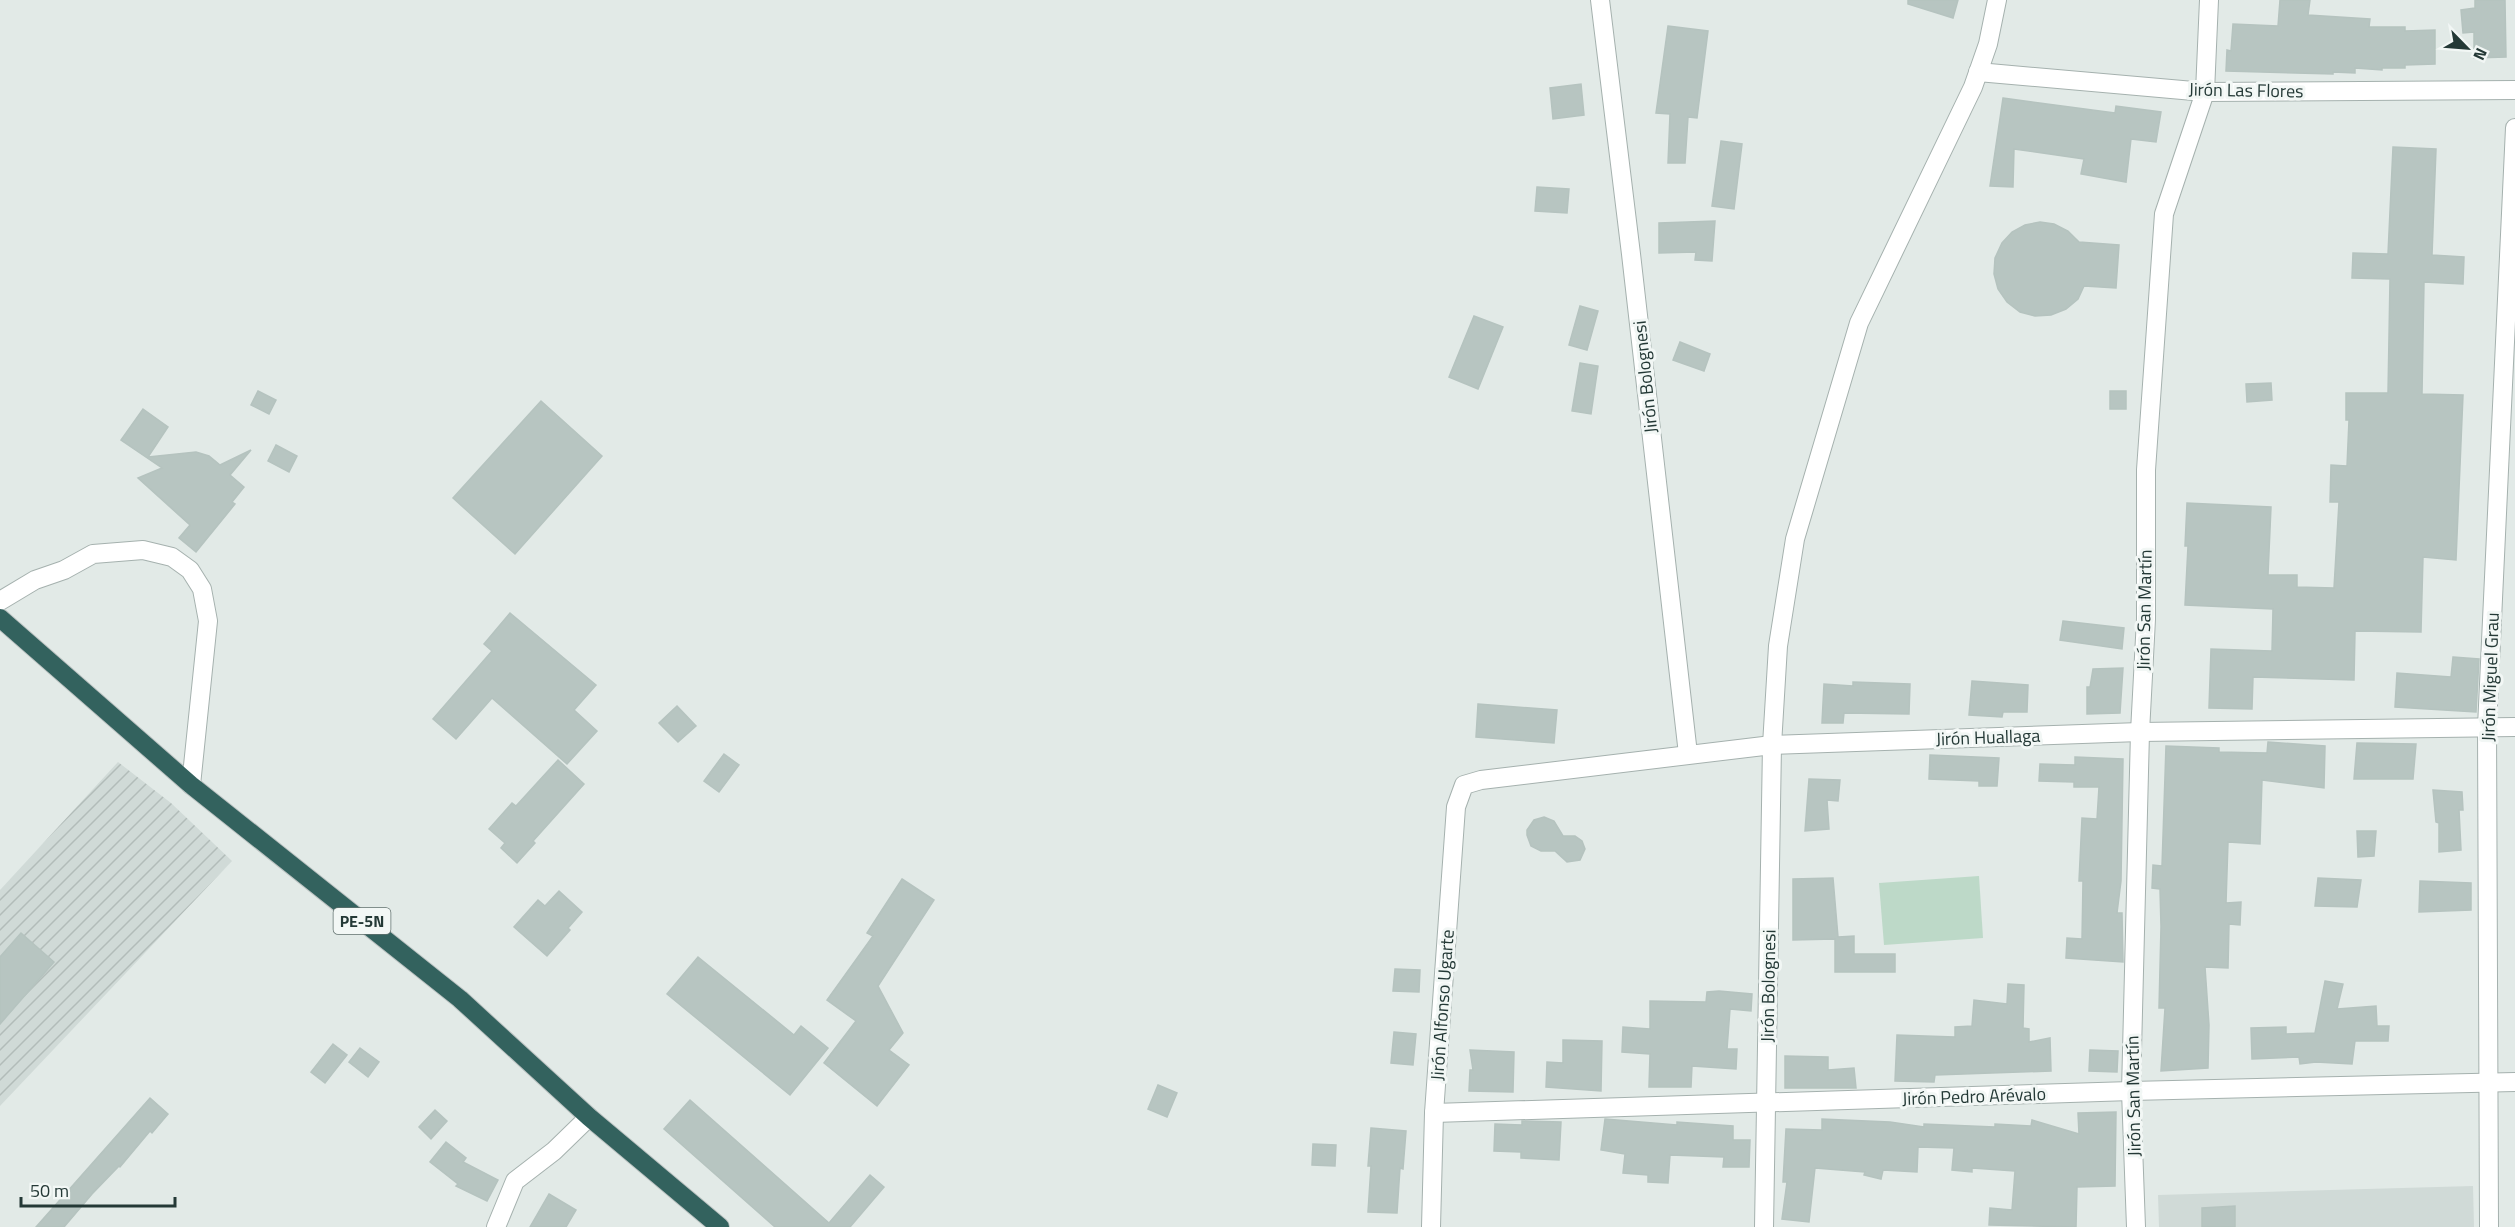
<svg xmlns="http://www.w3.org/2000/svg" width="2515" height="1227" font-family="'Titillium Web',sans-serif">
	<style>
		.built { fill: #d0dad7 }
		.industrial { fill: url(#industrial-furrows) }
		.garden { fill: #bdd9c8 }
		.building { fill: #b7c5c1; stroke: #b5c3bf; stroke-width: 1.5 }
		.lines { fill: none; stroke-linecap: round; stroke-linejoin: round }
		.minor-casing { stroke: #a5b1ae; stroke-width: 20 }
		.highway-casing { stroke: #bdc4c3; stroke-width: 20 }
		.minor { stroke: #fff; stroke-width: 18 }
		.highway { stroke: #33625e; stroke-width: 18 }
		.labels { text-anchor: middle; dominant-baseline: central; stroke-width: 6; stroke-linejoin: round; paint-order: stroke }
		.shield { fill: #f2f7f5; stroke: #62726f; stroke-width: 1.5 }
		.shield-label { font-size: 16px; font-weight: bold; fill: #243936 }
		.street-label { font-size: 18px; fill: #243936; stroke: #f2f7f5 }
	</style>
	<defs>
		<pattern id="industrial-furrows" width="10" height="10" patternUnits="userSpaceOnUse" patternTransform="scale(1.5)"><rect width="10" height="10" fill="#d0dad7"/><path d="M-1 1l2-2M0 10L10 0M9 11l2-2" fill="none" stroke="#b2bcb9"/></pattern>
	</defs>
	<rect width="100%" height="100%" fill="#e2eae7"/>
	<path class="built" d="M 2473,1186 L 2474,1227 L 2159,1227 L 2158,1195 Z"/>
	<path class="industrial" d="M 118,762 L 171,803 L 232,861 L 0,1106 L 0,890 Z"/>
	<path class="garden" d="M 1979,876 L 1983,938 L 1884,945 L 1879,883 Z"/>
	<g class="building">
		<path d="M 1908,0 L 1958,0 L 1953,18 L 1908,4 Z"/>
		<path d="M 2280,0 L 2310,0 L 2308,15 L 2370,19 L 2369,27 L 2405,27 L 2405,31 L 2435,30 L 2435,64 L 2405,65 L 2405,68 L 2382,68 L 2382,70 L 2355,68 L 2355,73 L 2333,72 L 2333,74 L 2226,71 L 2227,50 L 2231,51 L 2233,24 L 2278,26 Z"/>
		<path d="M 2475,0 L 2505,0 L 2506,57 L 2474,58 L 2474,32 L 2463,33 L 2461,10 L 2475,8 Z"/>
		<path d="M 1668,26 L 1708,31 L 1697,118 L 1688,117 L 1685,163 L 1668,163 L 1670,114 L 1656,113 Z"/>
		<path d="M 1581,84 L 1584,115 L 1553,119 L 1550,88 Z"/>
		<path d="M 2003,98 L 2115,113 L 2116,106 L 2161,112 L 2156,142 L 2131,139 L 2126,182 L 2081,174 L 2084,159 L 2014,149 L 2013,187 L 1990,186 Z"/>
		<path d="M 1721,141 L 1742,144 L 1734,209 L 1712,206 Z"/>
		<path d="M 2393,147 L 2436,149 L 2432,255 L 2464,257 L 2463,284 L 2424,282 L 2422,394 L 2463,395 L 2456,560 L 2423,557 L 2421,632 L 2355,631 L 2354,680 L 2253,677 L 2252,709 L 2209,708 L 2211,649 L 2272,651 L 2273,609 L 2185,605 L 2188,546 L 2185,546 L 2187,503 L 2271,507 L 2268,575 L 2297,575 L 2297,587 L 2334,588 L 2339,502 L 2330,502 L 2331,465 L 2347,466 L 2349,420 L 2346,420 L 2346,393 L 2388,393 L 2390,279 L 2352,278 L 2353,253 L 2388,254 Z"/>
		<path d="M 1537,187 L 1569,189 L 1567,213 L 1535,211 Z"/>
		<path d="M 1715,221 L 1712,261 L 1695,260 L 1696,252 L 1659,253 L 1659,223 Z"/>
		<path d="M 2040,222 L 2054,224 L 2068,231 L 2079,242 L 2119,245 L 2116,288 L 2084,286 L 2078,299 L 2066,309 L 2051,315 L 2035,316 L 2020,312 L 2007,302 L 1998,289 L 1994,274 L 1995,258 L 2002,243 L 2012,232 L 2025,225 Z"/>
		<path d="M 1580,306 L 1598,311 L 1587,350 L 1569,345 Z"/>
		<path d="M 1474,316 L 1503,327 L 1478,389 L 1449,377 Z"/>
		<path d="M 1680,342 L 1710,354 L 1704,371 L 1673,360 Z"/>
		<path d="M 1580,363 L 1598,366 L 1591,414 L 1572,411 Z"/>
		<path d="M 2271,383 L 2272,400 L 2247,402 L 2246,384 Z"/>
		<path d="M 258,391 L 276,400 L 269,414 L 251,405 Z"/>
		<rect x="2110" y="391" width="16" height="18"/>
		<path d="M 541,401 L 602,456 L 515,554 L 453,498 Z"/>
		<path d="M 143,409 L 168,427 L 148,457 L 196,452 L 209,456 L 220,465 L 251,450 L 230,475 L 244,487 L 232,502 L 235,504 L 196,552 L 179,538 L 190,525 L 138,478 L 162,468 L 121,440 Z"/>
		<path d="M 276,445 L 297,456 L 289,472 L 268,461 Z"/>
		<path d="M 510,613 L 596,685 L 574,710 L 597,731 L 567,764 L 492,698 L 456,739 L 433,719 L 492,651 L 484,644 Z"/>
		<path d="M 2063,621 L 2124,628 L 2122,649 L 2060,640 Z"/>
		<path d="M 2453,657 L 2479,659 L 2476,712 L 2395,707 L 2397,673 L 2451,677 Z"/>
		<path d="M 2123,668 L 2120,713 L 2087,714 L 2087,687 L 2090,687 L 2093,669 Z"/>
		<path d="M 1972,681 L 2028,685 L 2027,712 L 2003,712 L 2002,717 L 1969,715 Z"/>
		<path d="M 1853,682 L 1910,684 L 1909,714 L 1844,713 L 1843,723 L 1822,723 L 1824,684 L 1853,686 Z"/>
		<path d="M 1478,704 L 1557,710 L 1554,743 L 1476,737 Z"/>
		<path d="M 677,706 L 696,726 L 678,742 L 659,723 Z"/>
		<path d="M 2268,742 L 2325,746 L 2324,788 L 2262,780 L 2260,844 L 2228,842 L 2226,903 L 2241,902 L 2240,925 L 2229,924 L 2228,968 L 2205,967 L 2209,1025 L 2208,1068 L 2161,1071 L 2165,1008 L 2159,1008 L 2161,927 L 2160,889 L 2152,888 L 2153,865 L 2162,866 L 2166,746 L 2219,748 L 2219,752 L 2267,753 Z"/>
		<path d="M 2357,743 L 2416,744 L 2413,779 L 2354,779 Z"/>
		<path d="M 724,754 L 739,765 L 719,792 L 704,781 Z"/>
		<path d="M 1930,755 L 1999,758 L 1997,786 L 1979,786 L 1979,781 L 1929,779 Z"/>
		<path d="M 2075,757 L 2123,759 L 2121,881 L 2117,913 L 2122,913 L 2123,962 L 2066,958 L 2067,938 L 2082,939 L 2083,881 L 2079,881 L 2082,818 L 2097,819 L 2099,787 L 2074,787 L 2074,782 L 2039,781 L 2040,764 L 2075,765 Z"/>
		<path d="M 558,760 L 584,784 L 533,841 L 535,843 L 517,863 L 501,848 L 505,843 L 489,829 L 512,803 L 516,806 Z"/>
		<path d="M 1809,779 L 1840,780 L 1838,801 L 1827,800 L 1829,829 L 1805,831 Z"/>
		<path d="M 2433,790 L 2462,792 L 2463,810 L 2459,810 L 2461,850 L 2439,852 L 2439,823 L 2436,822 Z"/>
		<path d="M 1544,817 L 1554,821 L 1563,836 L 1575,836 L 1582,841 L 1585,849 L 1580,860 L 1567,862 L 1555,851 L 1541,851 L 1531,846 L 1527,835 L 1527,830 L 1534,820 Z"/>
		<path d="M 2357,831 L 2376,831 L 2374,856 L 2358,857 Z"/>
		<path d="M 1833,878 L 1838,937 L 1854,936 L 1854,954 L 1895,954 L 1895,972 L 1835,972 L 1835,939 L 1793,940 L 1793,879 Z"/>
		<path d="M 2318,878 L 2361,880 L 2357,907 L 2315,906 Z"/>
		<path d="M 902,879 L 934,900 L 878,986 L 903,1033 L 889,1050 L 909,1065 L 877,1106 L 824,1063 L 856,1021 L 827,1000 L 873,936 L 867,933 Z"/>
		<path d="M 2420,881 L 2471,883 L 2471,910 L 2419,912 Z"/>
		<path d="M 559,891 L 582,912 L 568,928 L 570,930 L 547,956 L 514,927 L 538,900 L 545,906 Z"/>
		<path d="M 21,933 L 54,962 L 0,1024 L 0,957 Z"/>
		<path d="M 698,957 L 794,1035 L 801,1026 L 828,1048 L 790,1095 L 667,994 Z"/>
		<path d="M 1395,969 L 1420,970 L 1419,992 L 1393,991 Z"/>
		<path d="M 2325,981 L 2343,984 L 2337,1009 L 2376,1006 L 2377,1026 L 2389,1026 L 2388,1041 L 2355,1041 L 2352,1064 L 2316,1062 L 2300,1064 L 2299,1057 L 2252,1059 L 2251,1028 L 2286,1027 L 2286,1034 L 2315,1033 Z"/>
		<path d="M 2008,984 L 2024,985 L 2023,1028 L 2029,1029 L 2029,1042 L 2050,1038 L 2051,1071 L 1935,1075 L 1934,1082 L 1895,1081 L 1897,1035 L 1955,1037 L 1955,1027 L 1972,1026 L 1974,1000 L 2007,1004 Z"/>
		<path d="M 1719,991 L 1752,994 L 1751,1011 L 1730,1009 L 1727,1049 L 1737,1049 L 1736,1069 L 1692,1066 L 1691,1087 L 1649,1087 L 1650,1054 L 1622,1052 L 1623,1027 L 1650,1029 L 1650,1001 L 1706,1002 L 1707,992 Z"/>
		<path d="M 1394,1032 L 1416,1034 L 1413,1065 L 1391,1063 Z"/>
		<path d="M 1563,1040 L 1602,1041 L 1601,1091 L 1546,1087 L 1547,1062 L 1563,1063 Z"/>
		<path d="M 333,1044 L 347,1055 L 325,1083 L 311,1072 Z"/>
		<path d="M 360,1048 L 379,1062 L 368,1077 L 349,1062 Z"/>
		<path d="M 1470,1050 L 1514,1052 L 1513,1092 L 1469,1091 L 1470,1070 L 1473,1070 Z"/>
		<path d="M 2090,1050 L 2118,1051 L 2117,1072 L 2089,1071 Z"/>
		<path d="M 1785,1056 L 1828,1057 L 1828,1070 L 1854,1068 L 1856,1088 L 1785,1088 Z"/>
		<path d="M 1158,1085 L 1177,1093 L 1167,1117 L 1148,1109 Z"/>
		<path d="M 150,1098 L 168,1114 L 152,1133 L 150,1131 L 120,1167 L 119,1166 L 92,1194 L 64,1227 L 36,1227 Z"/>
		<path d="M 690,1100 L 829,1223 L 870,1175 L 884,1187 L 850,1227 L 775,1227 L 664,1129 Z"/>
		<path d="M 435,1110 L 447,1121 L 431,1139 L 419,1127 Z"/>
		<path d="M 2116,1112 L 2115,1186 L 2077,1187 L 2076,1227 L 1989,1225 L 1990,1208 L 2012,1210 L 2015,1171 L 1972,1168 L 1972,1172 L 1952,1170 L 1954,1148 L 1918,1147 L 1917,1172 L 1883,1170 L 1881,1179 L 1864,1175 L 1865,1172 L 1815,1168 L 1809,1222 L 1782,1219 L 1787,1182 L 1783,1182 L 1786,1129 L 1822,1130 L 1822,1119 L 1890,1122 L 1924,1127 L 1924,1124 L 1995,1127 L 1995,1124 L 2031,1126 L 2032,1120 L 2079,1134 L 2078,1113 Z"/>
		<path d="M 1605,1119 L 1677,1125 L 1677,1122 L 1733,1126 L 1733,1140 L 1750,1140 L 1749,1167 L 1723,1167 L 1724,1157 L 1670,1155 L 1668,1183 L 1648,1182 L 1648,1175 L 1623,1173 L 1625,1154 L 1601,1150 Z"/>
		<path d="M 1522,1121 L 1561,1122 L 1559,1160 L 1521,1158 L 1521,1152 L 1494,1151 L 1495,1124 L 1522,1125 Z"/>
		<path d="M 1371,1128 L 1406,1131 L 1403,1169 L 1400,1168 L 1397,1213 L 1368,1212 L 1371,1166 L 1368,1166 Z"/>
		<path d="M 446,1142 L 466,1158 L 463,1162 L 498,1180 L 487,1201 L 456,1186 L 458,1184 L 430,1162 Z"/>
		<path d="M 1313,1144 L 1336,1145 L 1335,1166 L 1312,1165 Z"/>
		<path d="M 549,1194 L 576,1210 L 566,1227 L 530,1227 Z"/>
		<path d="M 2235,1206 L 2235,1227 L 2202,1227 L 2202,1208 Z"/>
	</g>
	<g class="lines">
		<g class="minor-casing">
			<g id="minor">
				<path d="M 1600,0 L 1631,254 L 1688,754"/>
				<path d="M 1978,72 L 2205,92 L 2515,90"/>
				<path d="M 0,601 L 35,580 L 64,570 L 93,554 L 143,550 L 172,557 L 190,570 L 202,589 L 208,621 L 191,785"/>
				<path d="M 1434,1113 L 2131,1091 L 2515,1082"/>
				<path d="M 496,1227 L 515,1181 L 554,1151 L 589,1117"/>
				<path d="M 1431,1227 L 1434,1113 L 1456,807 L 1464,785 L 1481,780 L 1772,745 L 2140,732 L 2515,727"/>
				<path d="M 1764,1227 L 1772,745 L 1778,646 L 1795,539 L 1859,323 L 1973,87 L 1988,44 L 1997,0"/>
				<path d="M 2136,1227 L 2131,1091 L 2140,732 L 2146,619 L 2146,470 L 2164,214 L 2205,92 L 2209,0"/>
				<path d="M 2489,1227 L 2487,727 L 2515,128"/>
			</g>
		</g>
		<g class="highway-casing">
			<path id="highway" d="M 0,618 L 191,785 L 460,999 L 589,1117 L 720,1227"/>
		</g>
		<use href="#minor" class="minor"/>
		<use href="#highway" class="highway"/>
	</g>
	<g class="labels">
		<rect class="shield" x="333.5" y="908" width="57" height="26" rx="4.5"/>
		<g class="shield-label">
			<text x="362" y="921">PE-5N</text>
		</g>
		<g class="street-label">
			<text transform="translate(2246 90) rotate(1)">Jirón Las Flores</text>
			<text transform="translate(1645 377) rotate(-96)">Jirón Bolognesi</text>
			<text transform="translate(2144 610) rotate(-89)">Jirón San Martín</text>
			<text transform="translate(2490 677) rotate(-88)">Jirón Miguel Grau</text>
			<text transform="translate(1988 737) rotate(-2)">Jirón Huallaga</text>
			<text transform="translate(1768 986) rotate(-89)">Jirón Bolognesi</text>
			<text transform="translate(1442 1005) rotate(-86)">Jirón Alfonso Ugarte</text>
			<text transform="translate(1974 1096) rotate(-2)">Jirón Pedro Arévalo</text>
			<text transform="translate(2133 1096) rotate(-91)">Jirón San Martín</text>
		</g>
	</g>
	<g transform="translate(2467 48) rotate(115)" stroke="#f2f7f5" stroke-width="4.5" paint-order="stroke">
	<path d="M0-4.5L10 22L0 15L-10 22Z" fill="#243936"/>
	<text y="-9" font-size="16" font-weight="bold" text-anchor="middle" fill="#243936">N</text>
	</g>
	<path d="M21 1197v9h154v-9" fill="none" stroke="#243936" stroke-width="3"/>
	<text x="30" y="1197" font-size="18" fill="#243936" stroke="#f2f7f5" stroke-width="4.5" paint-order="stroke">50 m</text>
</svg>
